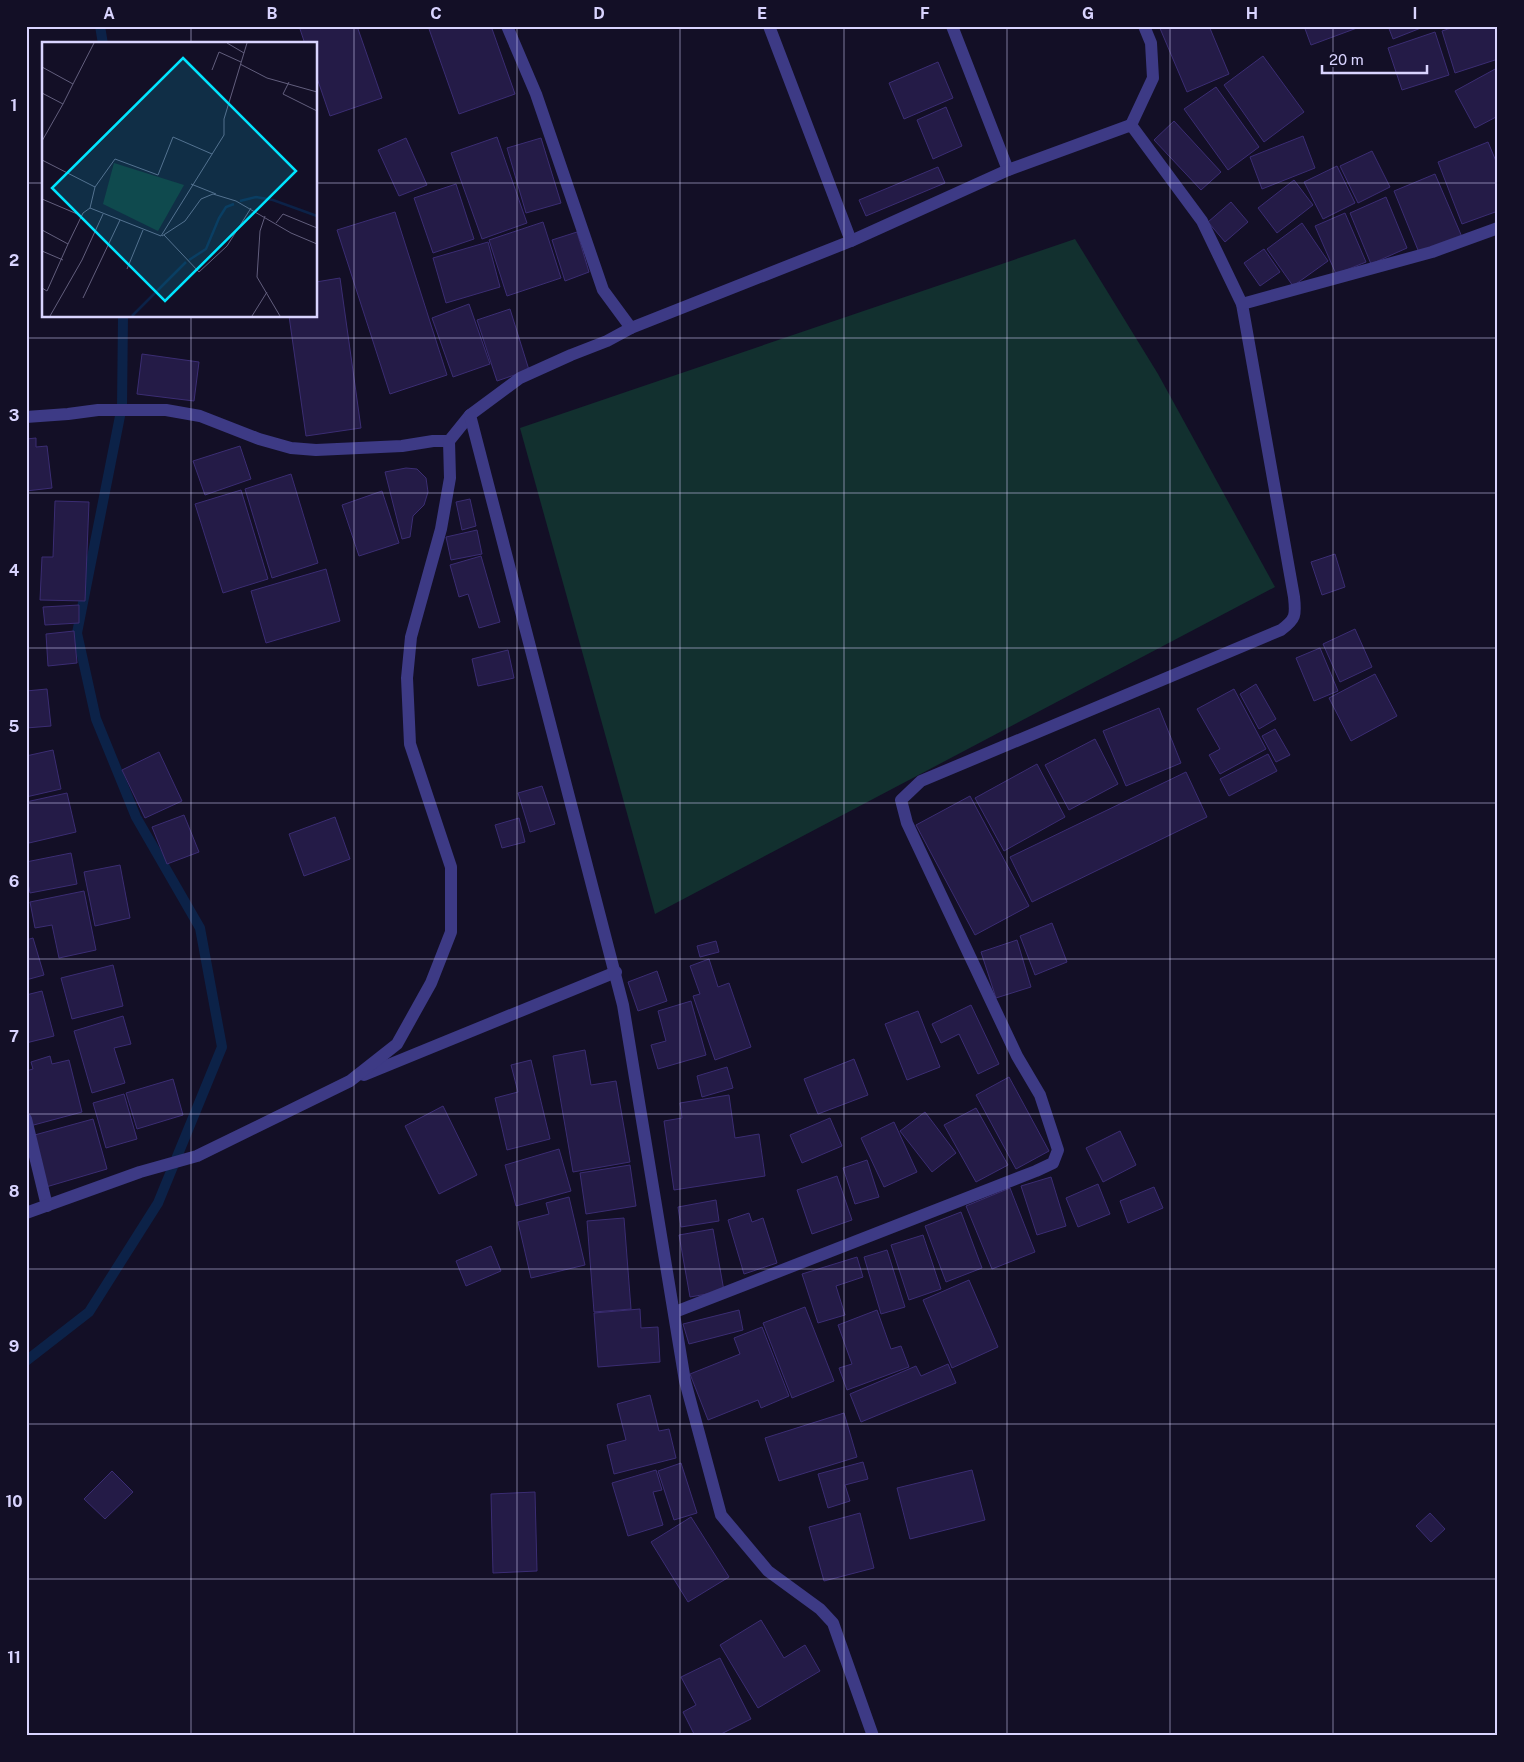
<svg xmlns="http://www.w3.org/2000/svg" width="1524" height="1762" font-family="'Public Sans',sans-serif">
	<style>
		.green { fill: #12302f }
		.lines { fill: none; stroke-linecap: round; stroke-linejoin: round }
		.stream { stroke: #0c2248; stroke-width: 10 }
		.building { fill: #241b47; stroke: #3b2d73 }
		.minor { stroke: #3d3a85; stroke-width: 12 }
		.grid { fill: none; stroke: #d9d4ff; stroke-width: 1; stroke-opacity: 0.55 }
		.inset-river { fill: none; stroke: #0c2248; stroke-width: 2.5 }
		.inset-road { fill: none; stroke: #625e7d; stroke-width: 1 }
		.view { fill: #00e5ff; fill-opacity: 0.15; stroke: #00e5ff; stroke-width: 2.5 }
		.inset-edge { fill: none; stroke: #d9d4ff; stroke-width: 2.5 }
		.neatline { fill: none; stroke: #d9d4ff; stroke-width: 2 }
		.grid-label { font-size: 16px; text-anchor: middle; font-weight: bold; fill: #d9d4ff }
	</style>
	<rect width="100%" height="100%" fill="#130f26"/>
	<path class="green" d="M 1075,239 L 1158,374 L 1275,587 L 655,914 L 520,428 Z"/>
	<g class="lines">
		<g class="stream">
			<path d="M 100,26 L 103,44"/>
			<path d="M 26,1361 L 89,1312 L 158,1203 L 222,1047 L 200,928 L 136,817 L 96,719 L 77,633 L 122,406 L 123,316"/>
		</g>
	</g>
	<g class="building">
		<path d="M 299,26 L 357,26 L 382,98 L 330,116 L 316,75 L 316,44 L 305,44 Z"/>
		<path d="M 428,26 L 491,26 L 515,94 L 459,114 Z"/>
		<path d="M 1159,26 L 1209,26 L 1229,74 L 1187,92 Z"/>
		<path d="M 1304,26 L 1357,26 L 1357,28 L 1311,45 Z"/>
		<path d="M 1388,26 L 1426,26 L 1393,39 Z"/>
		<path d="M 1498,26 L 1498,59 L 1455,73 L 1442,31 L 1457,26 Z"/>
		<path d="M 1435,32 L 1449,75 L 1402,90 L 1388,48 Z"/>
		<path d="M 1263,56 L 1304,112 L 1264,142 L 1224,85 Z"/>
		<path d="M 938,62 L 953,98 L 904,119 L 889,83 Z"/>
		<path d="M 1497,68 L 1498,116 L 1475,128 L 1455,91 Z"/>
		<path d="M 1216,87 L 1259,147 L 1228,170 L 1184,109 Z"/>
		<path d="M 946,107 L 962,146 L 933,159 L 917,120 Z"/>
		<path d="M 1174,121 L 1221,172 L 1201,190 L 1154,140 Z"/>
		<path d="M 1303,136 L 1315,168 L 1262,189 L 1250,157 Z"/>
		<path d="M 497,137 L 527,223 L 482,239 L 451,153 Z"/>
		<path d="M 406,138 L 427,185 L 399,196 L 378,150 Z"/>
		<path d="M 541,138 L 561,203 L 526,213 L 507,148 Z"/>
		<path d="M 1488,142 L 1498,166 L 1498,211 L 1462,224 L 1438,162 Z"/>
		<path d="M 1372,151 L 1390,187 L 1358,203 L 1340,166 Z"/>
		<path d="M 1337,166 L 1355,203 L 1323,219 L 1304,182 Z"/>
		<path d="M 938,167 L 945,183 L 866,216 L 859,200 Z"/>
		<path d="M 1435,174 L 1462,237 L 1420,255 L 1394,191 Z"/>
		<path d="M 1294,180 L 1313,205 L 1277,233 L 1258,208 Z"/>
		<path d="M 456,184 L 474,239 L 433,253 L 414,198 Z"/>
		<path d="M 1386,197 L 1407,248 L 1371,264 L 1350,213 Z"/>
		<path d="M 1231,202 L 1248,222 L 1225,242 L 1208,222 Z"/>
		<path d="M 395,212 L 447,375 L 390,394 L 337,230 Z"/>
		<path d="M 1345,213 L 1366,262 L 1336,274 L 1315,226 Z"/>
		<path d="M 543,222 L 561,278 L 507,296 L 489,240 Z"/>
		<path d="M 1302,223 L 1328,261 L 1293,286 L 1267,249 Z"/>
		<path d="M 577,232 L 589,272 L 565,281 L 552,240 Z"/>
		<path d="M 488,242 L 500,287 L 446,303 L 433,258 Z"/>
		<path d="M 1264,249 L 1280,272 L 1260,286 L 1244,263 Z"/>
		<path d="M 340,278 L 361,428 L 306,436 L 289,316 L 316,316 L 316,282 Z"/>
		<path d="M 469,304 L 490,364 L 453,377 L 432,318 Z"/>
		<path d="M 510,309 L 529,370 L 497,381 L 477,320 Z"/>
		<path d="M 142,354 L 199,362 L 194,401 L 137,394 Z"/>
		<path d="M 36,438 L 36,447 L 47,446 L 52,488 L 26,491 L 26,439 Z"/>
		<path d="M 240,446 L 251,479 L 205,495 L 193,461 Z"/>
		<path d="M 406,468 L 417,469 L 426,478 L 428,492 L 424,505 L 413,516 L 410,537 L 402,539 L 385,472 Z"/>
		<path d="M 291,474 L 318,563 L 272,578 L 245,489 Z"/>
		<path d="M 241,490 L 268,579 L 223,593 L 195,504 Z"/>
		<path d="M 382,491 L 399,543 L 359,556 L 342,505 Z"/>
		<path d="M 470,499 L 476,526 L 462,530 L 456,502 Z"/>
		<path d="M 55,501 L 89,502 L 85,601 L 40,600 L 42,557 L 53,557 Z"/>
		<path d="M 477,530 L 482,554 L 451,560 L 446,537 Z"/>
		<path d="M 1335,554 L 1345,587 L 1322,595 L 1311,562 Z"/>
		<path d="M 481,556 L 500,622 L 479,628 L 468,594 L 459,597 L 450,565 Z"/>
		<path d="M 326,569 L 340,621 L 266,643 L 251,591 Z"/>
		<path d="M 79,605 L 79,623 L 45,625 L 43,607 Z"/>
		<path d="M 1355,629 L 1372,667 L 1340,682 L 1323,644 Z"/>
		<path d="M 74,631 L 77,663 L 48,666 L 46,634 Z"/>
		<path d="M 1320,648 L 1338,691 L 1314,701 L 1296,658 Z"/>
		<path d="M 508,650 L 514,678 L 478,686 L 472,659 Z"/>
		<path d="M 1375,674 L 1397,716 L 1351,741 L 1329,698 Z"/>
		<path d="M 1256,684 L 1276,719 L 1259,729 L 1240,694 Z"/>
		<path d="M 47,689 L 51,726 L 26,728 L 26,691 Z"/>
		<path d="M 1234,689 L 1266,749 L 1220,774 L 1209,755 L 1220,749 L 1197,709 Z"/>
		<path d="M 1159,708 L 1181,763 L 1126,786 L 1103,731 Z"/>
		<path d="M 1275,729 L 1290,755 L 1276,762 L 1262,736 Z"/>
		<path d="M 1095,739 L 1118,784 L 1069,810 L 1045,765 Z"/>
		<path d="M 53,750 L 61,789 L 26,797 L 26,756 Z"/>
		<path d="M 159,752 L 182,801 L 145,818 L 122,770 Z"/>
		<path d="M 1268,754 L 1277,771 L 1229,796 L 1220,779 Z"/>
		<path d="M 1037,764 L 1065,817 L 1004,851 L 975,798 Z"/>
		<path d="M 1186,772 L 1207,817 L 1032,902 L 1010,857 Z"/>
		<path d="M 542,786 L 555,824 L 530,832 L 518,793 Z"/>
		<path d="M 67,793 L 76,832 L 29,843 L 26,831 L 26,802 Z"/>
		<path d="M 970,796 L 1029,906 L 975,935 L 916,825 Z"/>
		<path d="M 184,815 L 199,852 L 167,864 L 152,827 Z"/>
		<path d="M 335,817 L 350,859 L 304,876 L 289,834 Z"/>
		<path d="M 519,818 L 525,842 L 502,848 L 495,825 Z"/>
		<path d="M 71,853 L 77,884 L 30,893 L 26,874 L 26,862 Z"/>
		<path d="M 120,865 L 130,918 L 95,926 L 84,872 Z"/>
		<path d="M 84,891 L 96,950 L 59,958 L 52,925 L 35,928 L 30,902 Z"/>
		<path d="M 1052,923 L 1067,962 L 1035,975 L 1020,936 Z"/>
		<path d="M 33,938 L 44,975 L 26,980 L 26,940 Z"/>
		<path d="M 1017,940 L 1031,987 L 996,998 L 981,952 Z"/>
		<path d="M 716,941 L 719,952 L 700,957 L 697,946 Z"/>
		<path d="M 709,959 L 718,987 L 729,983 L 751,1047 L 715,1060 L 693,996 L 700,994 L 690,966 Z"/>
		<path d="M 113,965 L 123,1006 L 72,1019 L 61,978 Z"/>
		<path d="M 657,971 L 667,1001 L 638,1011 L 628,982 Z"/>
		<path d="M 42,991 L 54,1036 L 26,1043 L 26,995 Z"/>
		<path d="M 691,1001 L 706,1055 L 658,1069 L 651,1045 L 666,1041 L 658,1011 Z"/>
		<path d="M 971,1005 L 999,1064 L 978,1074 L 959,1034 L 941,1043 L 932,1024 Z"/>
		<path d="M 918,1011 L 940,1067 L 907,1080 L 885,1024 Z"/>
		<path d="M 123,1016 L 131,1044 L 114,1048 L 125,1083 L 92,1093 L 74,1031 Z"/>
		<path d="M 585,1050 L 591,1085 L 616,1081 L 630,1162 L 573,1172 L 553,1056 Z"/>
		<path d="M 50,1056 L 52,1064 L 69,1060 L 82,1112 L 30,1126 L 26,1112 L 26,1071 L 33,1069 L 31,1062 Z"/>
		<path d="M 854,1059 L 868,1095 L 818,1114 L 804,1079 Z"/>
		<path d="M 531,1060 L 550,1139 L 507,1150 L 495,1098 L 518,1092 L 511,1065 Z"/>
		<path d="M 727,1067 L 733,1088 L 702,1097 L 697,1076 Z"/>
		<path d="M 1009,1077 L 1049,1151 L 1016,1169 L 976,1095 Z"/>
		<path d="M 173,1079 L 183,1115 L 137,1129 L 126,1093 Z"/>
		<path d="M 124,1094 L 137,1139 L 106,1148 L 93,1103 Z"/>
		<path d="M 729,1095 L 735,1138 L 759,1134 L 765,1176 L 674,1190 L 664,1121 L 682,1118 L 680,1103 Z"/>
		<path d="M 443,1106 L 477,1175 L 439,1194 L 405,1126 Z"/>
		<path d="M 976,1108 L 1008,1165 L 976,1182 L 944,1125 Z"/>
		<path d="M 925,1112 L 956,1153 L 932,1172 L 900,1131 Z"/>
		<path d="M 830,1118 L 842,1146 L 802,1163 L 790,1135 Z"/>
		<path d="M 93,1119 L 107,1169 L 46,1187 L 31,1136 Z"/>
		<path d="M 894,1122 L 917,1172 L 884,1187 L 861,1138 Z"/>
		<path d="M 1120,1131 L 1136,1165 L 1103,1182 L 1086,1148 Z"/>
		<path d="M 559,1149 L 571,1191 L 516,1206 L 505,1165 Z"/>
		<path d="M 867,1160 L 879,1197 L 855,1204 L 843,1168 Z"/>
		<path d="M 630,1165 L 636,1206 L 586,1214 L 580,1173 Z"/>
		<path d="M 837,1176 L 852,1220 L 812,1234 L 797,1190 Z"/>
		<path d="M 1051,1177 L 1066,1226 L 1037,1235 L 1021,1186 Z"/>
		<path d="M 1098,1184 L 1110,1214 L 1078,1227 L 1066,1198 Z"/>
		<path d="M 1154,1187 L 1163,1208 L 1128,1223 L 1120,1201 Z"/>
		<path d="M 1010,1188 L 1035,1252 L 992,1269 L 966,1206 Z"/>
		<path d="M 569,1197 L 585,1265 L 531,1278 L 518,1222 L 549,1214 L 546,1203 Z"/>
		<path d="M 716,1200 L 719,1221 L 681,1227 L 678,1207 Z"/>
		<path d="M 961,1212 L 982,1268 L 946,1282 L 925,1226 Z"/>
		<path d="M 749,1213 L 752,1222 L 763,1218 L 777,1263 L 744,1274 L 728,1220 Z"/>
		<path d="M 624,1218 L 631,1309 L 594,1312 L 587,1221 Z"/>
		<path d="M 713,1229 L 724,1291 L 690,1297 L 679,1235 Z"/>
		<path d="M 923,1235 L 941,1289 L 909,1300 L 891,1245 Z"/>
		<path d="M 491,1246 L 501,1271 L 466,1286 L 456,1261 Z"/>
		<path d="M 887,1250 L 905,1307 L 881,1314 L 864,1257 Z"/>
		<path d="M 857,1257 L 863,1277 L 836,1286 L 845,1315 L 818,1323 L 802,1274 Z"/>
		<path d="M 969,1280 L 998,1347 L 952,1368 L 923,1300 Z"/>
		<path d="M 805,1307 L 834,1381 L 792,1398 L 763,1323 Z"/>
		<path d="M 640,1309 L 641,1328 L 658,1327 L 660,1362 L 598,1367 L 594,1313 Z"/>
		<path d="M 739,1310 L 743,1330 L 689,1344 L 683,1324 Z"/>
		<path d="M 877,1310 L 891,1349 L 901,1346 L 909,1367 L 847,1390 L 839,1368 L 852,1364 L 838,1325 Z"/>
		<path d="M 762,1327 L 789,1396 L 761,1408 L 758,1400 L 708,1420 L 690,1374 L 740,1354 L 734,1338 Z"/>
		<path d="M 948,1364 L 956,1383 L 861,1422 L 850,1394 L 916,1366 L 921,1376 Z"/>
		<path d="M 650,1395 L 659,1431 L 669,1429 L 676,1458 L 614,1474 L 607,1445 L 626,1440 L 617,1404 Z"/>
		<path d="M 844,1413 L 857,1457 L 779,1481 L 765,1438 Z"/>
		<path d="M 863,1462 L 868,1479 L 845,1485 L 850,1501 L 828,1508 L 818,1474 Z"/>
		<path d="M 681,1463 L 697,1513 L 674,1520 L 658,1471 Z"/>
		<path d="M 656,1470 L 662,1490 L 653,1492 L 663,1525 L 628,1536 L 612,1483 Z"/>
		<path d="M 972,1470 L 985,1520 L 910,1539 L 897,1488 Z"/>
		<path d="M 112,1471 L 133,1492 L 105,1519 L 84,1499 Z"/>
		<path d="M 535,1492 L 537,1571 L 493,1573 L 491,1494 Z"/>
		<path d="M 860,1513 L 874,1568 L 824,1581 L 809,1527 Z"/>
		<path d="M 1430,1513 L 1445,1529 L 1431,1542 L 1416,1526 Z"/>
		<path d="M 691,1517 L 729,1577 L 688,1602 L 651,1542 Z"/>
		<path d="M 761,1620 L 784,1658 L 805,1645 L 820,1671 L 758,1708 L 720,1645 Z"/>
		<path d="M 720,1658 L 751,1719 L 717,1736 L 695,1736 L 683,1712 L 696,1705 L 681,1677 Z"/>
	</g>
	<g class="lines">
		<g class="minor">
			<path d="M 507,26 L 536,94 L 603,290 L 631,328"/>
			<path d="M 769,26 L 851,241"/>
			<path d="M 952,26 L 1008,170"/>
			<path d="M 1131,125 L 1153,78 L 1151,43 L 1144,26"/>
			<path d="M 26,417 L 68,414 L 98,410 L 166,410 L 200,416 L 259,439 L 291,448 L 316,450 L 402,446 L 433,441 L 449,441"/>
			<path d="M 364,1075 L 616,972"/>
			<path d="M 26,1119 L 47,1206"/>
			<path d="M 26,1213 L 140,1172 L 197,1156 L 350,1081 L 397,1044 L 431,983 L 451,932 L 451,867 L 410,744 L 407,678 L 411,637 L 441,529 L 450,478 L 449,441 L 470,415"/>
			<path d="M 675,1312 L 1036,1171 L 1053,1163 L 1058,1150 L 1040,1095 L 1017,1056 L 907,823 L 901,800 L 921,781 L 1281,630 C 1296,619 1296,615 1294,597 L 1242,304"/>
			<path d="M 873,1736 L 833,1623 L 820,1609 L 768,1571 L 721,1515 L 685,1381 L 623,1005 L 470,415 L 520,378 L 571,355 L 607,341 L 631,328 L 851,241 L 1008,170 L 1131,125 L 1202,221 L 1242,304 L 1432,252 L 1498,228"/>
		</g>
	</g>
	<path class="grid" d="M 191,26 L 191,44M 354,26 L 354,1736M 517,26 L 517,1736M 680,26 L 680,1736M 844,26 L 844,1736M 1007,26 L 1007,1736M 1170,26 L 1170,1736M 1333,26 L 1333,1736M 26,183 L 44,183M 316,183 L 1498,183M 191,316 L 191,1736M 26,338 L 1498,338M 26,493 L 1498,493M 26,648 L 1498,648M 26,803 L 1498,803M 26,959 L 1498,959M 26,1114 L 1498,1114M 26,1269 L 1498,1269M 26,1424 L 1498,1424M 26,1579 L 1498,1579"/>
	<g transform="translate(42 42)">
		<rect width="275" height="275" fill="#130f26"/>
		<path d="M 72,121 L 142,143 L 116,189 L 61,162 Z" fill="#12302f"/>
		<path class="inset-river" d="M 198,159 L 214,155 L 231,158 L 275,174M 147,218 L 164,207 L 177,176 L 184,165 L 192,162M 90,274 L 144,220"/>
		<path class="inset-road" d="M 185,1 L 202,11M 198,22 L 225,36 L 275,50M 0,25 L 31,42 L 21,62M 170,28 L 177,10 L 199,20M 247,40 L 241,52 L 275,69M 31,42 L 52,1M 0,51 L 21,62 L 0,99M 0,118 L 53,145 L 48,166 L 119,194 L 182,93 L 182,77 L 205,1M 149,142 L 174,152M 53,145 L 73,117 L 116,133 L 131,95 L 170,112M 0,157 L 40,174M 223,174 L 218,189 L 215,235 L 238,274M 234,181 L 241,172 L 275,186M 0,188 L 26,202 L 41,171 L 48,166M 122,193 L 157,230 L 185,204 L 209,166M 120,194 L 143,179 L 159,157 L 171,152 L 194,159 L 249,191 L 275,202M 0,209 L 21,218M 85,227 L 101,188M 0,246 L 5,249 L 26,202M 41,256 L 78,178M 8,274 L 40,218 L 61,172M 210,274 L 225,250"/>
		<path class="view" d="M 141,16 L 254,129 L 123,259 L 10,146 Z"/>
		<rect width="275" height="275" class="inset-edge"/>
	</g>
	<rect width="1524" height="1762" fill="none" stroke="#130f26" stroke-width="55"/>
	<path d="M1322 65v8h105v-8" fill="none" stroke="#d9d4ff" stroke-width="2.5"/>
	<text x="1329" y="65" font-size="15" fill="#d9d4ff" stroke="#130f26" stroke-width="4" paint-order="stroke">20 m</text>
	<rect x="28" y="28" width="1468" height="1706" class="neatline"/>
	<g class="grid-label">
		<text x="109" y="19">A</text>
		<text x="272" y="19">B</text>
		<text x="436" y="19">C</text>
		<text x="599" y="19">D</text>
		<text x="762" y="19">E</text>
		<text x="925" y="19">F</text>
		<text x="1088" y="19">G</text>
		<text x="1252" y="19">H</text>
		<text x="1415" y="19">I</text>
		<text x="14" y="111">1</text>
		<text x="14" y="266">2</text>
		<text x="14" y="421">3</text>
		<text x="14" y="576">4</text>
		<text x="14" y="732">5</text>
		<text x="14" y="887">6</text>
		<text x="14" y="1042">7</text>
		<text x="14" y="1197">8</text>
		<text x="14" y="1352">9</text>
		<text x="14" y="1507">10</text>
		<text x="14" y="1663">11</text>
	</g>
</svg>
